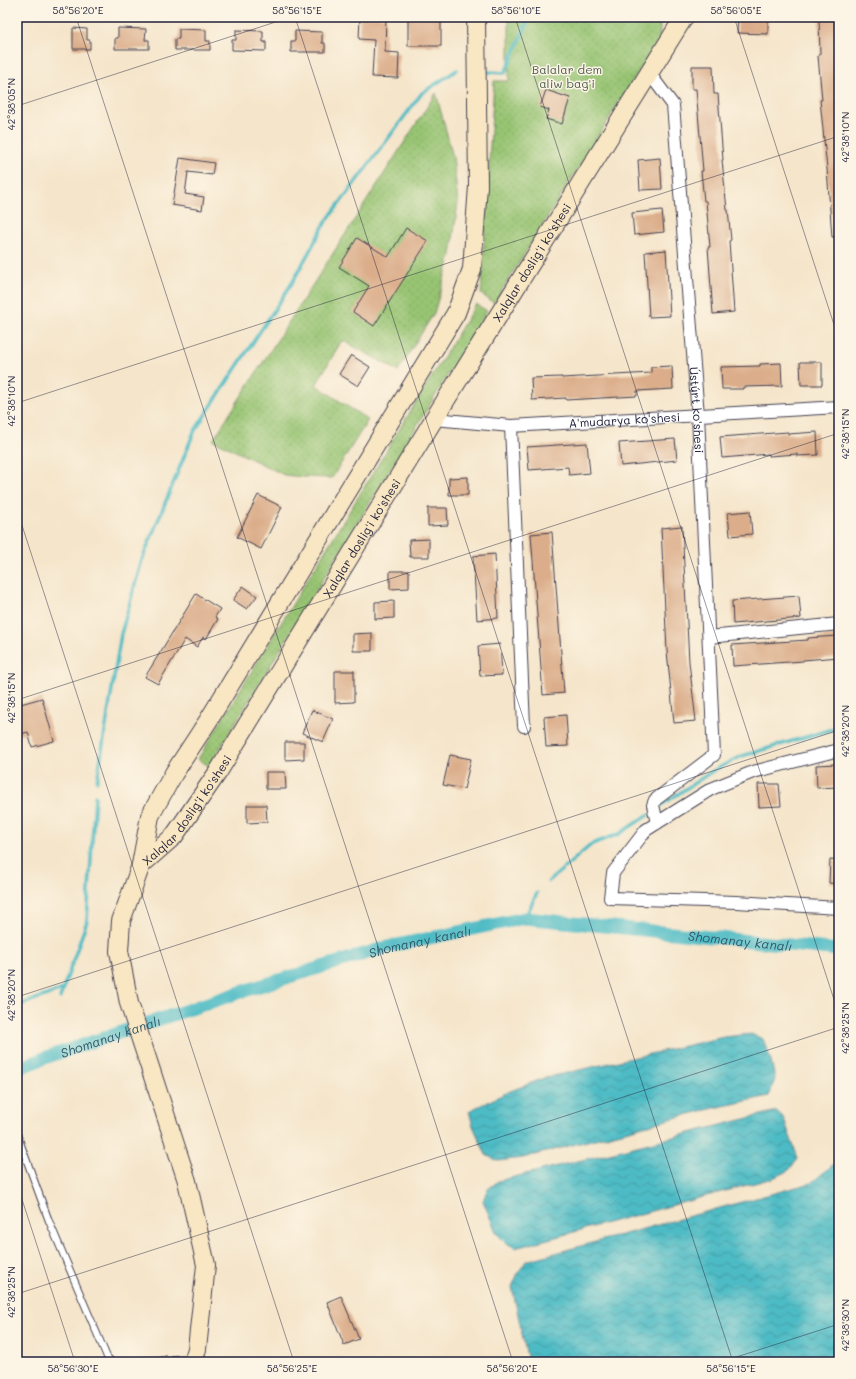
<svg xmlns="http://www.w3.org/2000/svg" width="856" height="1379" font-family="Mali,sans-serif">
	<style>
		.grass { fill: url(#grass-dots); stroke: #5c7356 }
		.water { fill: url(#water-waves); stroke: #386e80 }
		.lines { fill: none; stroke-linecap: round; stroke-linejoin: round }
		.stream { stroke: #4dbbc5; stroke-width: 3.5 }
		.canal { stroke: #4dbbc5; stroke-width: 13 }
		.building { fill: #dbad8a }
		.lane-casing { stroke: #423f50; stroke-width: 8 }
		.street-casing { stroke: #423f50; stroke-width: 14 }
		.secondary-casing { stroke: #423f50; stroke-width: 20 }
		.lane { stroke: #fff; stroke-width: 6 }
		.street { stroke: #fff; stroke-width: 12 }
		.secondary { stroke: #f9e7c3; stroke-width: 18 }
		.ticks { fill: none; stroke: #22223b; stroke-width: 1; stroke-opacity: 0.45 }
		.labels { text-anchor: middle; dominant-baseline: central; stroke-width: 3; stroke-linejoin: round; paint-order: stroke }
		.park-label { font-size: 12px; fill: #4b5b4e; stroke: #fcf5e5 }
		.street-label { font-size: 12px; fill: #22223b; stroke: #fcf5e5 }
		.water-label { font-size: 13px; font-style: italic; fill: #31586b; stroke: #fcf5e5 }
		.neatline { fill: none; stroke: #22223b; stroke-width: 1.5 }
		.ticks-label { font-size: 10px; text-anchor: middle; fill: #22223b }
	</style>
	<defs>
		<pattern id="grass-dots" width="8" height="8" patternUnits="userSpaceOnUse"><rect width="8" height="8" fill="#97c472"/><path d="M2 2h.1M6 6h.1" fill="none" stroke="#82a864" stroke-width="1.8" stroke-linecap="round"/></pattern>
		<pattern id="water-waves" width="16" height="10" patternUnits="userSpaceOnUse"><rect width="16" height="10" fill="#4dbbc5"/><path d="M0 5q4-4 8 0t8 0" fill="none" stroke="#4098a1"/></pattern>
	</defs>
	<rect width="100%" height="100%" fill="#fcf5e5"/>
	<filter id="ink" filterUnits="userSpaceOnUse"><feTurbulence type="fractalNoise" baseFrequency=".025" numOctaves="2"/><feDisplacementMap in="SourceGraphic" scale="8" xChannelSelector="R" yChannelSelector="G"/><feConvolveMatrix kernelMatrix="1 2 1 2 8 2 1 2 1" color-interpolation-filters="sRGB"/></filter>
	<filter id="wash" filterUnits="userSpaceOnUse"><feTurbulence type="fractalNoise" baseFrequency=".012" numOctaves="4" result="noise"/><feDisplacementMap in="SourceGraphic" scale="16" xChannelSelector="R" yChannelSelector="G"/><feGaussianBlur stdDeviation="0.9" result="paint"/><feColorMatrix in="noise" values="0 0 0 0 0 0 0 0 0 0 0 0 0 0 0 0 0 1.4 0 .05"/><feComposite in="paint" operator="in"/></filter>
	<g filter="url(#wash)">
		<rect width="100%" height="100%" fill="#f5e5ca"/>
		<g class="grass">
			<path d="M 509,17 L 660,17 L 660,37 L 494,303 L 481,294 L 494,81 L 509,81 Z"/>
			<path d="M 436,93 L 453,157 L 458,202 L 451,255 L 434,313 L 398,371 L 342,340 L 316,385 L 368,420 L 332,478 L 302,477 L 284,475 L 213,440 Z"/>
			<path d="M 476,304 L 487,311 L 209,766 L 198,759 Z"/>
		</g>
		<g class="water">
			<path d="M 751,1034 L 763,1039 L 771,1060 L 775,1079 L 769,1096 L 701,1111 L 523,1158 L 498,1161 L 486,1155 L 473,1126 L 469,1111 L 508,1092 L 544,1078 L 724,1037 Z"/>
			<path d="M 777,1111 L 783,1117 L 798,1158 L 789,1170 L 773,1178 L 515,1248 L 505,1242 L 497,1234 L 483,1201 L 487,1190 L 498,1181 Z"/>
			<path d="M 839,1160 L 839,1355 L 803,1362 L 528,1362 L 512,1287 L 518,1273 L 526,1261 L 811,1183 Z"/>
		</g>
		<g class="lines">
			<g class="stream">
				<path d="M 488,72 L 505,73 L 527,24 L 527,17"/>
				<path d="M 97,781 L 121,634 L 142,560 L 194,432 L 292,283 L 325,223 L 422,93 L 457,70"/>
				<path d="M 660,806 L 714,770 L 742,756 L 839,727"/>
				<path d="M 549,881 L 592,844 L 619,834 L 648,815"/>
				<path d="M 525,918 L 537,893"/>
				<path d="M 60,998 L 87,921 L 95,796"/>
				<path d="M 17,1006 L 64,989"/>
			</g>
			<path class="canal" id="s1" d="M 17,1069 L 47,1057 L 250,989 L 387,947 L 525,918 L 839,950"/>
		</g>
		<g id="blocks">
			<g class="building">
				<path d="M 360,17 L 386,17 L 385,52 L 399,53 L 398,78 L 372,77 L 374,40 L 359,39 Z"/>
				<rect x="408" y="17" width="33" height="29"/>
				<path d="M 738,17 L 768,17 L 768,34 L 737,33 Z"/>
				<path d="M 819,17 L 839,17 L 839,237 L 832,237 L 827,169 L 820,100 L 822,100 L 818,56 L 820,55 Z"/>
				<path d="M 73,28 L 87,29 L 87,40 L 90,40 L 90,49 L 73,49 Z"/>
				<path d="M 118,28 L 146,29 L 145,40 L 149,40 L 149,49 L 115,49 L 115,38 L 118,38 Z"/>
				<path d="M 179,29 L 206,30 L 206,41 L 210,41 L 210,50 L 175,50 L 175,39 L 179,39 Z"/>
				<path d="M 236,30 L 263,31 L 263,42 L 266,42 L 266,51 L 232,50 L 232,40 L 236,40 Z"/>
				<path d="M 295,31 L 322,32 L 322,43 L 325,43 L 325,52 L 291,52 L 291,41 L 295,41 Z"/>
				<path d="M 692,66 L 713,66 L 714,94 L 718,94 L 723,160 L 722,160 L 727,210 L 728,210 L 731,240 L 729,241 L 734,312 L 713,314 L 708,247 L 710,247 L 706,201 L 704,201 L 701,171 L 703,171 L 696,89 L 692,89 Z"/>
				<path d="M 546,90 L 570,98 L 562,124 L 546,119 L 549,110 L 540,107 Z"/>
				<path d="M 180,158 L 214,163 L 212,175 L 188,172 L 185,194 L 204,197 L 202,210 L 172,205 Z"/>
				<path d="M 660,158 L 662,189 L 640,190 L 638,160 Z"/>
				<path d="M 662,210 L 664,232 L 634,235 L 632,213 Z"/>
				<path d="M 406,228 L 428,241 L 374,326 L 353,312 L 369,286 L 339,267 L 357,238 L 388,257 Z"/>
				<path d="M 666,250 L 670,316 L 649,317 L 645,252 Z"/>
				<path d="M 351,355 L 370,367 L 358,386 L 339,374 Z"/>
				<path d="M 800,362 L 822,362 L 822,385 L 801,385 Z"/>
				<path d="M 781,363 L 782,386 L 743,387 L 743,389 L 722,389 L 721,367 L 760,366 L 760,364 Z"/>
				<path d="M 672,366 L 673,389 L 637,391 L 637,396 L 566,400 L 566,398 L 532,400 L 531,378 L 562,377 L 562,378 L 651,373 L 651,367 Z"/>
				<path d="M 788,432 L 788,434 L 817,432 L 818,455 L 797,456 L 797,454 L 769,456 L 769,454 L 722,458 L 720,437 Z"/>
				<path d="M 675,439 L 677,460 L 621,466 L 619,443 Z"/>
				<path d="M 587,443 L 590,473 L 569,475 L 568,467 L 529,470 L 527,447 Z"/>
				<path d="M 468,477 L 468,495 L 449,495 L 449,478 Z"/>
				<path d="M 258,495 L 282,507 L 261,549 L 237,537 Z"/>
				<path d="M 428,508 L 447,508 L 448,525 L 428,526 Z"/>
				<path d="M 750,511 L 752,534 L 730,536 L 728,513 Z"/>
				<path d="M 682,526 L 689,662 L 696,721 L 674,723 L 667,651 L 661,528 Z"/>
				<path d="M 552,532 L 564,693 L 543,695 L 531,534 Z"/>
				<path d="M 429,539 L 429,557 L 410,557 L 409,540 Z"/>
				<path d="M 495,554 L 498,618 L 477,620 L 473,556 Z"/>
				<path d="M 390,571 L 409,571 L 409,588 L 390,589 Z"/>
				<path d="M 243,586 L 257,596 L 247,609 L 233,600 Z"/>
				<path d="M 196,594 L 220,609 L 215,617 L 218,619 L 206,639 L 203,637 L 197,647 L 185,639 L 158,684 L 145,677 Z"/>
				<path d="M 799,596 L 801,618 L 733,624 L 732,601 Z"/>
				<path d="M 394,601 L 394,618 L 375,619 L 375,602 Z"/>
				<path d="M 372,633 L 372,651 L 353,651 L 353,634 Z"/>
				<path d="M 838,636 L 839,657 L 803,660 L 803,661 L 733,666 L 732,645 L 808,640 L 808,638 Z"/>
				<path d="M 500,644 L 502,675 L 480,676 L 478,646 Z"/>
				<path d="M 335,671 L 354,671 L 354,702 L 335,703 Z"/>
				<path d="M 42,698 L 54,741 L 32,747 L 28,732 L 17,735 L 17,705 Z"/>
				<path d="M 312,710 L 333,719 L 323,742 L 302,733 Z"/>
				<path d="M 566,715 L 568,746 L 546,747 L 544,717 Z"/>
				<path d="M 285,742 L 304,742 L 304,759 L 285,760 Z"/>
				<path d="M 450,755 L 471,759 L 464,789 L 443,785 Z"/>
				<path d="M 837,764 L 838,787 L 817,788 L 816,765 Z"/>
				<path d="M 266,772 L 285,772 L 286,789 L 266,789 Z"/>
				<path d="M 758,784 L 779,784 L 781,806 L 759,807 Z"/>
				<path d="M 247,805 L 266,805 L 267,822 L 247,823 Z"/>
				<path d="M 830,860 L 839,861 L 839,884 L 829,883 Z"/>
				<path d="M 341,1296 L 359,1339 L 344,1345 L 327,1302 Z"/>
			</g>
		</g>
	</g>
	<g filter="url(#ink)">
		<use href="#blocks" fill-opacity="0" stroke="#423f50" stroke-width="1"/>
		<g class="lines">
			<g class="lane-casing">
				<g id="lane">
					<path d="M 17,1134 L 49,1221 L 107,1357 L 112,1362"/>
					<path d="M 120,1362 L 192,1358"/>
				</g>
			</g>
			<g class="street-casing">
				<g id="street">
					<path id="s2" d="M 649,73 L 673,105 L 698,415 L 714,755 L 655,800 L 653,805 L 657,823"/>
					<path id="s3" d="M 434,419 L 511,426 L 839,407"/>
					<path d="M 511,426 L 524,726"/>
					<path d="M 709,637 L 839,624"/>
					<path d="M 839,750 L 753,772 L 711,789 L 657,823 L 646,830 L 613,873 L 610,898 L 736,902 L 839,908"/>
				</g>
			</g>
			<g class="secondary-casing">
				<g id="secondary">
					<path id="s4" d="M 141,865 L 174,836 L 218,772 L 434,419 L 684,17"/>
					<path d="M 193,1362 L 197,1349 L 206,1265 L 187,1181 L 129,1003 L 119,951 L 121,921 L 141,865 L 150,816 L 174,773 L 208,721 L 456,313 L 472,269 L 478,186 L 476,17"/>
				</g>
			</g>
			<use href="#lane" class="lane"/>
			<use href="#street" class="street"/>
			<use href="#secondary" class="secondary"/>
		</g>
	</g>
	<path class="ticks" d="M 76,17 L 513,1362M 295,17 L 733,1362M 515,17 L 839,1015M 734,17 L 839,340M 17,106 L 291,17M 17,403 L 839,136M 17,510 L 294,1362M 17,700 L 839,433M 17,997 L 839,730M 17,1184 L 75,1362M 17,1294 L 839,1027M 721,1362 L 839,1324"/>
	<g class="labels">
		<g class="park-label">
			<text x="567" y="69">Balalar dem<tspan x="567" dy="14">aliw bag'i</tspan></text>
		</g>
		<g class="street-label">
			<text stroke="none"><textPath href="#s4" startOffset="720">Xalqlar doslig'i ko'shesi</textPath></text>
			<text stroke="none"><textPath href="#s2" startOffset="346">Ústúrt ko'shesi</textPath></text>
			<text stroke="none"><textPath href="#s3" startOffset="191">A'mudarya ko'shesi</textPath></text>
			<text stroke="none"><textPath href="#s4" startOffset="396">Xalqlar doslig'i ko'shesi</textPath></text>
			<text stroke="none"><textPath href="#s4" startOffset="72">Xalqlar doslig'i ko'shesi</textPath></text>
		</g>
		<g class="water-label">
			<text stroke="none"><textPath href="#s1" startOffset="747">Shomanay kanalı</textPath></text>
			<text stroke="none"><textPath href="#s1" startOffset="423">Shomanay kanalı</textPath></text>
			<text stroke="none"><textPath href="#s1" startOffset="99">Shomanay kanalı</textPath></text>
		</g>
	</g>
	<rect width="856" height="1379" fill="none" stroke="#fcf5e5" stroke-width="44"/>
	<rect x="22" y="22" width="812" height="1335" class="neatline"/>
	<g class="ticks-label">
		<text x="78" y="14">58°56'20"E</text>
		<text x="297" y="14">58°56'15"E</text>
		<text x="516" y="14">58°56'10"E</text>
		<text x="736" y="14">58°56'05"E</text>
		<text transform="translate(11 104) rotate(-90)" y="4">42°38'05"N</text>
		<text transform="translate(845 137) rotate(-90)" y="4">42°38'10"N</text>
		<text transform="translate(11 401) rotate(-90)" y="4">42°38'10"N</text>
		<text transform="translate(845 434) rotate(-90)" y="4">42°38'15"N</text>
		<text transform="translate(11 698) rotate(-90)" y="4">42°38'15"N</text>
		<text transform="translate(845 731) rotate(-90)" y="4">42°38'20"N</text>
		<text transform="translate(11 995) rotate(-90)" y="4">42°38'20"N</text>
		<text transform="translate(845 1028) rotate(-90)" y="4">42°38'25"N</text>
		<text transform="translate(11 1292) rotate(-90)" y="4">42°38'25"N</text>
		<text transform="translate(845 1325) rotate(-90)" y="4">42°38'30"N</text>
		<text x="73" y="1372">58°56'30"E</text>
		<text x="292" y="1372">58°56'25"E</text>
		<text x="512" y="1372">58°56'20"E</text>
		<text x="731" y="1372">58°56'15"E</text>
	</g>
</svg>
